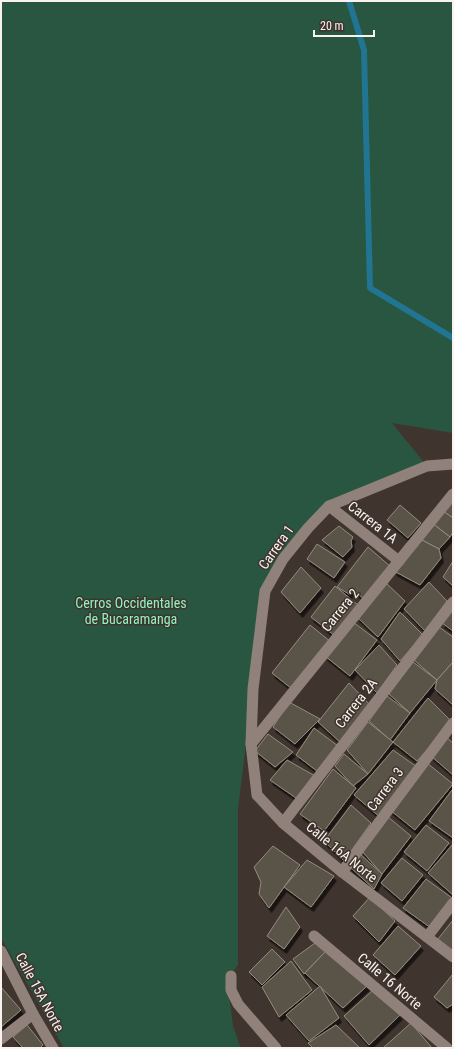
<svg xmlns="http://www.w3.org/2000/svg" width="454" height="1049" font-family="'Roboto Condensed',sans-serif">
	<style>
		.green { fill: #285640 }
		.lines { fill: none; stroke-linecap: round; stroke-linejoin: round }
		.stream { stroke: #217592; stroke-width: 6 }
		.building { fill: #5a5347; stroke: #948c7f; filter: url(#shadow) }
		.minor { stroke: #90817a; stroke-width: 11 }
		.labels { text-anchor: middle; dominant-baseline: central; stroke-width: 3; stroke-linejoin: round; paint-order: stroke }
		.street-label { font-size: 14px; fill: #faf2ee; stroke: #40342e }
		.park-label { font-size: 14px; fill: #8ef4c1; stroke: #40342e }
	</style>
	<defs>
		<filter id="shadow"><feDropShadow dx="2.5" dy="4.5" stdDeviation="0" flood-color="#0009"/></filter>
	</defs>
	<rect width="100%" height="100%" fill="#40342e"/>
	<path class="green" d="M 1,1 L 453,1 L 453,433 L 392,423 L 427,466 L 329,506 L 265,591 L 238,809 L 238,965 L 230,976 L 229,994 L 233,1026 L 241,1048 L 64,1048 L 1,938 Z"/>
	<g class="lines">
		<path class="stream" d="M 349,1 L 364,50 L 370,288 L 453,338"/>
	</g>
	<g class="building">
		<path d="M 453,498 L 453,518 L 443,511 Z"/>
		<path d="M 400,505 L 421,523 L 408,538 L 387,520 Z"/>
		<path d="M 443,511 L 453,518 L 453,532 L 450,537 L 432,523 Z"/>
		<path d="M 432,523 L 450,537 L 439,549 L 420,539 Z"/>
		<path d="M 339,526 L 353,537 L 351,541 L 352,547 L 343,557 L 322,540 Z"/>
		<path d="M 420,539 L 439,549 L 441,558 L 420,585 L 394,571 Z"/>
		<path d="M 317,544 L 345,562 L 334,578 L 307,559 Z"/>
		<path d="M 368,547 L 391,567 L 364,599 L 353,590 L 349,594 L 337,587 Z"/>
		<path d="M 453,561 L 453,586 L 443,577 Z"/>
		<path d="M 301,567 L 321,588 L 300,613 L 281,592 Z"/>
		<path d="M 385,582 L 405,601 L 378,637 L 357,617 Z"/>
		<path d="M 429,582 L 447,601 L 425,631 L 404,609 Z"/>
		<path d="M 335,586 L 358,605 L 335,636 L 311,617 Z"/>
		<path d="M 453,608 L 453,631 L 442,623 Z"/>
		<path d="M 400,612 L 423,635 L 400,661 L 381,639 Z"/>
		<path d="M 353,622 L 377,640 L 350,676 L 325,656 Z"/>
		<path d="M 310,625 L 331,642 L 292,689 L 272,673 Z"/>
		<path d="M 439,627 L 453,637 L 453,662 L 437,680 L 414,660 Z"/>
		<path d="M 379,645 L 397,665 L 377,693 L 355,670 Z"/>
		<path d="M 413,662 L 437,680 L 410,713 L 389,694 Z"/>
		<path d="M 453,662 L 453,705 L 435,689 L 437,680 Z"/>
		<path d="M 349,683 L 371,706 L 341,743 L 318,722 Z"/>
		<path d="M 387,696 L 410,713 L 390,740 L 369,721 Z"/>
		<path d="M 428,698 L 452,722 L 417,761 L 393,742 Z"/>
		<path d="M 289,702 L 320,719 L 295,744 L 273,727 Z"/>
		<path d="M 368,722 L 393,742 L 368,774 L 347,750 Z"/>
		<path d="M 314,728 L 338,746 L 317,771 L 296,755 Z"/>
		<path d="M 268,734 L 293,752 L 275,767 L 255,751 Z"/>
		<path d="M 446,737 L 453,743 L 453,775 L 431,756 Z"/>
		<path d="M 393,750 L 417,767 L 381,818 L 354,795 Z"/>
		<path d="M 344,754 L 368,774 L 353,786 L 335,766 Z"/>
		<path d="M 287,760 L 315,776 L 296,798 L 270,780 Z"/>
		<path d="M 427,763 L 453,784 L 415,830 L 390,810 Z"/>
		<path d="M 333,769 L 356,788 L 324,831 L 300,814 Z"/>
		<path d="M 452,790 L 453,790 L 453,838 L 429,821 Z"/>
		<path d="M 351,805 L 371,823 L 344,861 L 324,841 Z"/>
		<path d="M 387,816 L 411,836 L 382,874 L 361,850 Z"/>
		<path d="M 426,825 L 449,843 L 427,871 L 404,852 Z"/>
		<path d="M 453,844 L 453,895 L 428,873 Z"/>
		<path d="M 273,846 L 300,865 L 269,908 L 259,894 L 261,882 L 254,867 Z"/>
		<path d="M 359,853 L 382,874 L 374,889 L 349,866 Z"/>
		<path d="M 402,858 L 423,875 L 402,901 L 381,883 Z"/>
		<path d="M 307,860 L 334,876 L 311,907 L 284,887 Z"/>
		<path d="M 426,879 L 452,898 L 431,928 L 403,908 Z"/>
		<path d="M 370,897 L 395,921 L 379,942 L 353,916 Z"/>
		<path d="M 286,907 L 300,927 L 284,949 L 267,936 Z"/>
		<path d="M 453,920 L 453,951 L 438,939 Z"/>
		<path d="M 398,926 L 421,946 L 395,975 L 373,955 Z"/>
		<path d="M 315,943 L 326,951 L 304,974 L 293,959 Z"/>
		<path d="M 272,949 L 285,962 L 262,985 L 249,972 Z"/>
		<path d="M 326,951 L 368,985 L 343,1008 L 305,973 Z"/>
		<path d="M 291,961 L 312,990 L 279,1017 L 262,987 Z"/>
		<path d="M 453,974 L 453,1004 L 447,1008 L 434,997 Z"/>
		<path d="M 320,986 L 339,1018 L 309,1041 L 286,1015 Z"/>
		<path d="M 1,987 L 21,1010 L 1,1027 Z"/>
		<path d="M 372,991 L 400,1015 L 369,1045 L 344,1016 Z"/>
		<path d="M 411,1023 L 432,1048 L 383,1048 Z"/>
		<path d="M 27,1025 L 43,1045 L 40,1048 L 23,1048 L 13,1037 Z"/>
		<path d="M 336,1025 L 360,1048 L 313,1048 L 308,1043 Z"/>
	</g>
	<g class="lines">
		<g class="minor">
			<path d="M 453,464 L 427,466 L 329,506 L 308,528 L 283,559 L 265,591 L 253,689 L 251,744 L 257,795 L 283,823 L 342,872 L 453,957"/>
			<path d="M 329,506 L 399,561"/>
			<path d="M 251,744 L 453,494"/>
			<path d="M 283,823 L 453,602"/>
			<path d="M 342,872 L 453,723"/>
			<path d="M 314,936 L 447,1048"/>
			<path d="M 427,937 L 453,903"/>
			<path d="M 1,951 L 33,1014 L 53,1048"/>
			<path d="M 231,976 L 231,990 L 238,1004 L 276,1048"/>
			<path d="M 1,1039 L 33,1014"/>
		</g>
	</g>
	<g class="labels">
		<g class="street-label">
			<text transform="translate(373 522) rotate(38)">Carrera 1A</text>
			<text transform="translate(276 547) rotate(-55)">Carrera 1</text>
			<text transform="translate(340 610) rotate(-51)">Carrera 2</text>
			<text transform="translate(356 703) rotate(-52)">Carrera 2A</text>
			<text transform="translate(385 789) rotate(-53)">Carrera 3</text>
			<text transform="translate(342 852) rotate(39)">Calle 16A Norte</text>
			<text transform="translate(390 981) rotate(40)">Calle 16 Norte</text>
			<text transform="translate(40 992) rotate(62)">Calle 15A Norte</text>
		</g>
		<g class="park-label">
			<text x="131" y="603">Cerros Occidentales<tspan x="131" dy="16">de Bucaramanga</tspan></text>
		</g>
	</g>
	<rect width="454" height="1049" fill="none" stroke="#faf2ee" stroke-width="4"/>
	<path d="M314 30v6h60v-6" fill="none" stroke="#faf2ee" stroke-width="2"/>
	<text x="320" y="30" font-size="12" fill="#faf2ee" stroke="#40342e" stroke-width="3" paint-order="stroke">20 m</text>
</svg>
